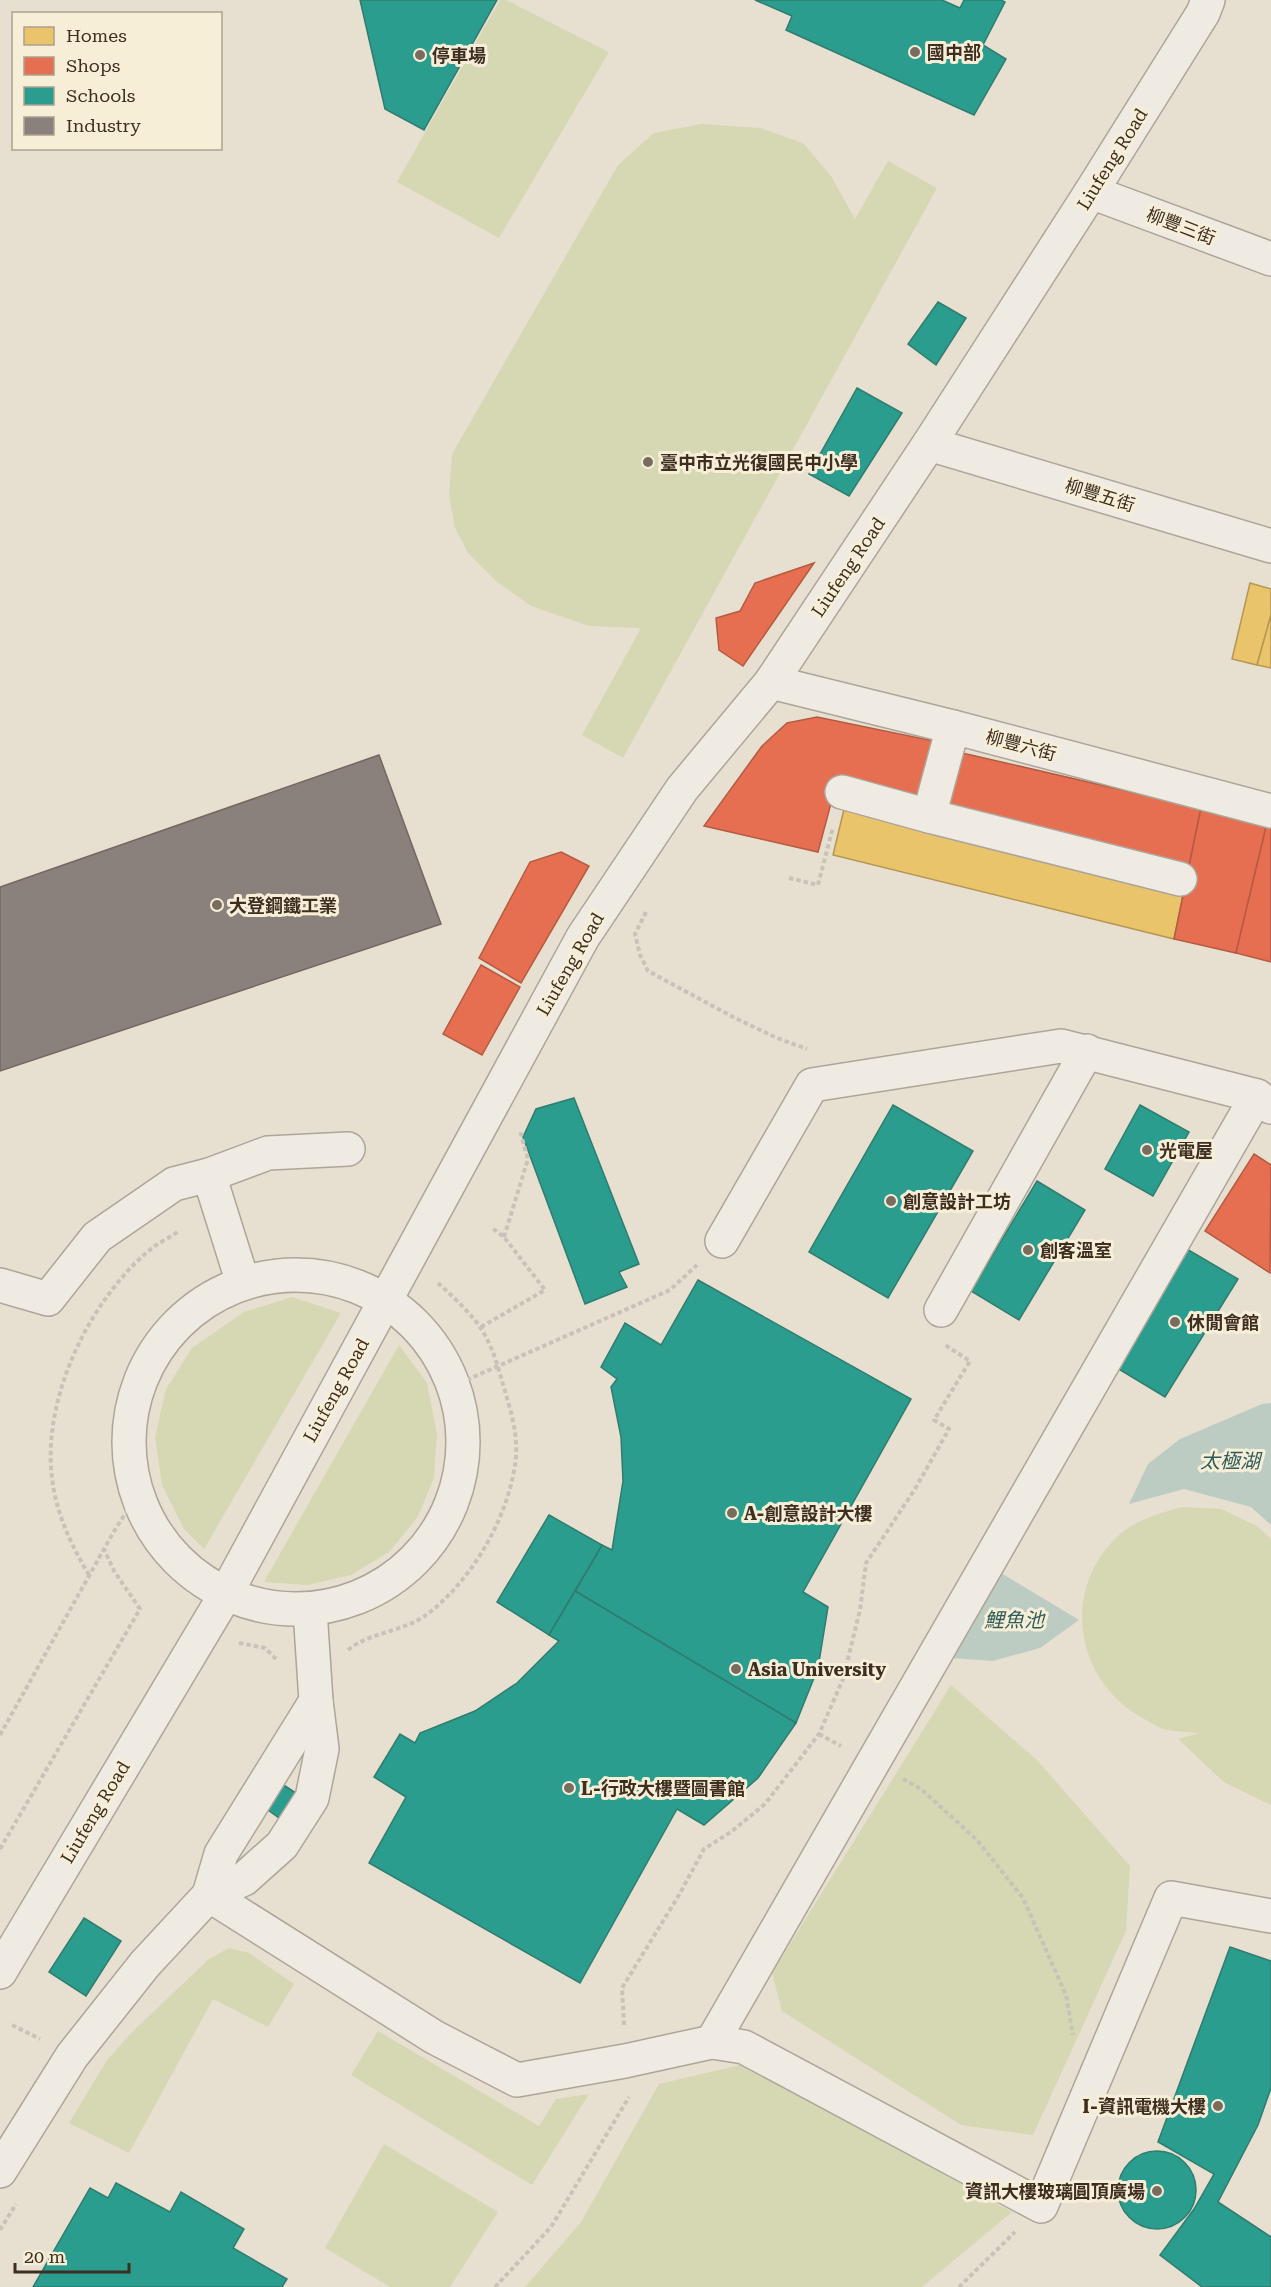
<svg xmlns="http://www.w3.org/2000/svg" width="1271" height="2287" font-family="'Roboto Serif','Noto Sans TC',serif">
	<style>
		.green { fill: #d6d7b3 }
		.water { fill: #bcccc2 }
		.homes { fill: #e9c46a; stroke: #b59754; stroke-width: 1.5 }
		.shops { fill: #e76f51; stroke: #b45c42; stroke-width: 1.5 }
		.schools { fill: #2a9d8f; stroke: #307c6e; stroke-width: 1.5 }
		.industry { fill: #8a817c; stroke: #736860; stroke-width: 1.5 }
		.lines { fill: none; stroke-linecap: round; stroke-linejoin: round }
		.minor-casing { stroke: #ada599; stroke-width: 36 }
		.path { stroke: #c8c2b9; stroke-width: 4; stroke-dasharray: 4.5 3; stroke-linecap: butt }
		.minor { stroke: #efebe3; stroke-width: 33 }
		.poi-dot { fill: #786c5e; stroke: #f7eed8; stroke-width: 2 }
		.labels { text-anchor: middle; dominant-baseline: central; stroke-width: 6; stroke-linejoin: round; paint-order: stroke }
		.poi-label { font-size: 18px; font-weight: bold; fill: #3d2e20; stroke: #f7eed8; text-anchor: start }
		.street-label { font-size: 18px; fill: #3d2e20; stroke: #f7eed8 }
		.water-label { font-size: 20px; font-style: italic; fill: #2f5d5a; stroke: #f7eed8 }
	</style>
	<rect width="100%" height="100%" fill="#e7e0d1"/>
	<g class="green">
		<path d="M 500,0 L 506,0 L 609,52 L 499,238 L 397,182 Z"/>
		<path d="M 701,124 L 760,128 L 803,143 L 831,176 L 855,219 L 888,161 L 937,188 L 623,758 L 582,735 L 641,628 L 589,626 L 531,606 L 496,581 L 468,553 L 455,528 L 449,495 L 452,454 L 618,165 L 654,133 Z"/>
		<path d="M 292,1297 L 341,1313 L 204,1549 L 184,1529 L 162,1485 L 155,1437 L 166,1389 L 192,1348 L 244,1312 Z"/>
		<path d="M 399,1345 L 427,1383 L 437,1434 L 434,1478 L 417,1518 L 389,1552 L 351,1575 L 308,1585 L 264,1582 Z"/>
		<path d="M 1182,1507 L 1221,1509 L 1257,1526 L 1271,1539 L 1271,1805 L 1225,1783 L 1178,1739 L 1200,1733 C 1189,1732 1175,1732 1164,1729 C 1159,1728 1153,1724 1148,1721 C 1079,1687 1059,1598 1113,1541 C 1131,1521 1157,1514 1182,1507 Z"/>
		<path d="M 951,1685 L 1037,1760 L 1130,1866 L 1126,1931 L 1033,2135 L 961,2125 L 782,2011 L 772,1973 Z"/>
		<path d="M 229,1948 L 249,1953 L 294,1984 L 268,2027 L 213,1999 L 129,2153 L 69,2123 L 107,2060 L 131,2033 L 209,1959 Z"/>
		<path d="M 378,2031 L 539,2126 L 556,2099 L 589,2094 L 532,2185 L 351,2075 Z"/>
		<path d="M 744,2064 L 1012,2212 L 922,2287 L 525,2287 L 581,2222 L 659,2084 Z"/>
		<path d="M 384,2144 L 498,2212 L 450,2287 L 390,2287 L 325,2248 Z"/>
	</g>
	<g class="water">
		<path d="M 1271,1403 L 1271,1525 L 1251,1507 L 1184,1489 L 1129,1504 L 1148,1464 L 1180,1439 L 1262,1404 Z"/>
		<path d="M 1001,1573 L 1079,1620 L 1040,1648 L 993,1661 L 951,1658 Z"/>
	</g>
	<g class="homes">
		<path d="M 1250,583 L 1271,589 L 1271,615 L 1257,665 L 1232,659 Z"/>
		<path d="M 1271,615 L 1271,668 L 1257,665 Z"/>
		<path d="M 845,805 L 1185,885 L 1174,939 L 833,855 Z"/>
	</g>
	<g class="shops">
		<path d="M 814,563 L 743,666 L 719,650 L 716,618 L 740,611 L 755,583 Z"/>
		<path d="M 817,717 L 934,741 L 924,798 L 838,777 L 818,852 L 704,826 L 762,746 L 787,723 Z"/>
		<path d="M 958,752 L 1201,808 L 1187,875 L 945,814 Z"/>
		<path d="M 1201,808 L 1266,827 L 1236,953 L 1174,939 Z"/>
		<path d="M 1266,827 L 1271,828 L 1271,962 L 1236,953 Z"/>
		<path d="M 561,852 L 589,866 L 521,983 L 479,958 L 530,862 Z"/>
		<path d="M 481,965 L 520,987 L 482,1055 L 443,1034 Z"/>
		<path d="M 1254,1154 L 1271,1165 L 1270,1273 L 1205,1231 Z"/>
	</g>
	<g class="schools">
		<path d="M 360,0 L 497,0 L 424,130 L 385,109 Z"/>
		<path d="M 755,0 L 942,0 L 960,8 L 964,0 L 1001,0 L 1005,2 L 983,45 L 1006,59 L 974,115 L 786,30 L 792,16 Z"/>
		<path d="M 938,302 L 966,318 L 936,365 L 908,344 Z"/>
		<path d="M 857,388 L 902,413 L 849,496 L 809,474 Z"/>
		<path d="M 574,1098 L 639,1264 L 619,1272 L 627,1287 L 585,1304 L 523,1137 L 536,1109 Z"/>
		<path d="M 893,1105 L 973,1151 L 888,1298 L 809,1252 Z"/>
		<path d="M 1140,1105 L 1189,1132 L 1153,1196 L 1105,1169 Z"/>
		<path d="M 1037,1181 L 1085,1210 L 1019,1320 L 971,1291 Z"/>
		<path d="M 1185,1248 L 1238,1279 L 1165,1397 L 1112,1365 Z"/>
		<path d="M 698,1280 L 911,1399 L 803,1592 L 828,1607 L 818,1668 L 796,1723 L 575,1591 L 602,1545 L 612,1550 L 623,1481 L 621,1437 L 611,1387 L 617,1379 L 601,1367 L 625,1323 L 661,1345 Z"/>
		<path d="M 549,1515 L 602,1545 L 549,1635 L 497,1602 Z"/>
		<path d="M 575,1591 L 796,1723 L 758,1778 L 704,1825 L 677,1809 L 580,1983 L 369,1863 L 406,1797 L 374,1777 L 400,1734 L 415,1743 L 420,1733 L 475,1711 L 517,1683 L 559,1641 L 549,1635 Z"/>
		<path d="M 282,1784 L 302,1797 L 286,1823 L 268,1810 Z"/>
		<path d="M 84,1918 L 121,1941 L 86,1996 L 49,1972 Z"/>
		<path d="M 1230,1947 L 1271,1961 L 1271,2088 L 1258,2125 L 1218,2202 L 1271,2237 L 1271,2287 L 1202,2287 L 1160,2255 L 1194,2209 L 1214,2174 L 1158,2142 Z"/>
		<circle cx="1157" cy="2190" r="39"/>
		<path d="M 116,2183 L 170,2212 L 181,2192 L 244,2229 L 233,2248 L 287,2279 L 282,2287 L 33,2287 L 90,2188 L 108,2198 Z"/>
	</g>
	<path class="industry" d="M 379,755 L 441,924 L 0,1071 L 0,887 Z"/>
	<g class="lines">
		<g class="minor-casing">
			<g id="minor">
				<path d="M 1091,192 L 1271,259"/>
				<path d="M 929,444 L 1271,546"/>
				<path d="M 771,682 L 953,727 L 1271,811"/>
				<path d="M 842,792 L 929,816 L 953,727"/>
				<path d="M 929,816 L 1180,879"/>
				<path d="M 209,1175 L 268,1153 L 348,1149"/>
				<path d="M 722,1241 L 812,1085 L 1061,1046 L 1257,1096 L 1271,1107"/>
				<circle cx="296" cy="1442" r="167"/>
				<path d="M 0,1285 L 48,1299 L 97,1237 L 174,1184 L 209,1175 L 243,1283"/>
				<path d="M 941,1310 L 1087,1051"/>
				<path d="M 209,1895 L 434,2037 L 517,2080 L 625,2061 L 712,2042 L 744,2047 L 1041,2206 L 1171,1898 L 1271,1916"/>
				<path d="M 209,1895 L 221,1854 L 316,1701"/>
				<path d="M 0,1972 L 224,1597 L 583,937 L 682,789 L 771,682 L 929,444 L 1091,192 L 1203,13 L 1208,0"/>
				<path d="M 712,2042 L 1257,1096"/>
				<path d="M 0,2171 L 72,2056 L 145,1964 L 209,1895 L 244,1879 L 282,1845 L 312,1798 L 322,1749 L 316,1701 L 310,1610"/>
			</g>
		</g>
		<g class="path">
			<path d="M 789,878 L 818,885 L 833,827"/>
			<path d="M 646,912 L 635,934 L 640,955 L 648,971 L 733,1017 L 777,1038 L 807,1049"/>
			<path d="M 504,1237 L 528,1159 L 520,1131"/>
			<path d="M 481,1327 L 545,1290 L 504,1237 L 491,1227"/>
			<path d="M 453,1386 L 670,1290 L 697,1265"/>
			<path d="M 89,1575 C 71,1545 56,1513 52,1478 C 42,1397 90,1299 152,1248 C 160,1242 171,1237 179,1231"/>
			<path d="M 239,1643 L 265,1648 L 277,1660"/>
			<path d="M 348,1650 C 370,1632 403,1632 426,1615 C 473,1580 510,1515 516,1457 C 518,1431 509,1405 502,1381 C 497,1363 491,1343 480,1327 C 468,1310 451,1295 436,1281"/>
			<path d="M 819,1734 L 841,1746"/>
			<path d="M 0,1735 L 113,1533 L 137,1495"/>
			<path d="M 903,1779 L 921,1789 L 977,1840 L 1023,1898 L 1066,1995 L 1073,2035"/>
			<path d="M 0,1849 L 140,1609 L 114,1571 L 104,1549"/>
			<path d="M 12,2025 L 40,2039"/>
			<path d="M 624,2025 L 622,1988 L 679,1895 L 704,1849 L 731,1832 L 765,1804 L 819,1734 L 843,1679 L 860,1610 L 866,1563 L 915,1489 L 949,1429 L 934,1420 L 970,1361 L 945,1345"/>
			<path d="M 0,2230 L 16,2204"/>
			<path d="M 495,2287 L 551,2227 L 629,2097"/>
			<path d="M 959,2287 L 1015,2232"/>
		</g>
		<use href="#minor" class="minor"/>
	</g>
	<g class="poi-dot">
		<circle cx="915" cy="52" r="6"/>
		<circle cx="420" cy="55" r="6"/>
		<circle cx="648" cy="462" r="6"/>
		<circle cx="217" cy="905" r="6"/>
		<circle cx="1147" cy="1150" r="6"/>
		<circle cx="891" cy="1201" r="6"/>
		<circle cx="1028" cy="1250" r="6"/>
		<circle cx="1175" cy="1322" r="6"/>
		<circle cx="732" cy="1513" r="6"/>
		<circle cx="736" cy="1669" r="6"/>
		<circle cx="569" cy="1788" r="6"/>
		<circle cx="1218" cy="2106" r="6"/>
		<circle cx="1157" cy="2191" r="6"/>
	</g>
	<g class="labels">
		<g class="poi-label">
			<text x="927" y="52">國中部</text>
			<text x="432" y="55">停車場</text>
			<text x="660" y="462">臺中市立光復國民中小學</text>
			<text x="229" y="905">大登鋼鐵工業</text>
			<text x="1159" y="1150">光電屋</text>
			<text x="903" y="1201">創意設計工坊</text>
			<text x="1040" y="1250">創客溫室</text>
			<text x="1187" y="1322">休閒會館</text>
			<text x="744" y="1513">A-創意設計大樓</text>
			<text x="748" y="1669">Asia University</text>
			<text x="581" y="1788">L-行政大樓暨圖書館</text>
			<text x="1206" y="2106" text-anchor="end">I-資訊電機大樓</text>
			<text x="1145" y="2191" text-anchor="end">資訊大樓玻璃圓頂廣場</text>
		</g>
		<g class="street-label">
			<text transform="translate(1112 159) rotate(-58)">Liufeng Road</text>
			<text transform="translate(1181 226) rotate(21)">柳豐三街</text>
			<text transform="translate(1100 495) rotate(17)">柳豐五街</text>
			<text transform="translate(848 567) rotate(-56)">Liufeng Road</text>
			<text transform="translate(1021 745) rotate(15)">柳豐六街</text>
			<text transform="translate(570 964) rotate(-60)">Liufeng Road</text>
			<text transform="translate(336 1390) rotate(-61)">Liufeng Road</text>
			<text transform="translate(95 1812) rotate(-59)">Liufeng Road</text>
		</g>
		<g class="water-label">
			<text x="1230" y="1461">太極湖</text>
			<text x="1014" y="1620">鯉魚池</text>
		</g>
	</g>
	<rect x="12" y="12" width="210" height="138" fill="#f7eed8" stroke="#ada18e" stroke-width="1.5"/>
	<rect x="24" y="27" width="30" height="18" fill="#e9c46a" stroke="#ada18e" stroke-width="1.5"/>
	<text x="66" y="42" font-size="18" fill="#3d2e20">Homes</text>
	<rect x="24" y="57" width="30" height="18" fill="#e76f51" stroke="#ada18e" stroke-width="1.5"/>
	<text x="66" y="72" font-size="18" fill="#3d2e20">Shops</text>
	<rect x="24" y="87" width="30" height="18" fill="#2a9d8f" stroke="#ada18e" stroke-width="1.5"/>
	<text x="66" y="102" font-size="18" fill="#3d2e20">Schools</text>
	<rect x="24" y="117" width="30" height="18" fill="#8a817c" stroke="#ada18e" stroke-width="1.5"/>
	<text x="66" y="132" font-size="18" fill="#3d2e20">Industry</text>
	<path d="M15 2263v9h114v-9" fill="none" stroke="#3d2e20" stroke-width="3"/>
	<text x="24" y="2263" font-size="18" fill="#3d2e20" stroke="#f7eed8" stroke-width="4.5" paint-order="stroke">20 m</text>
</svg>
